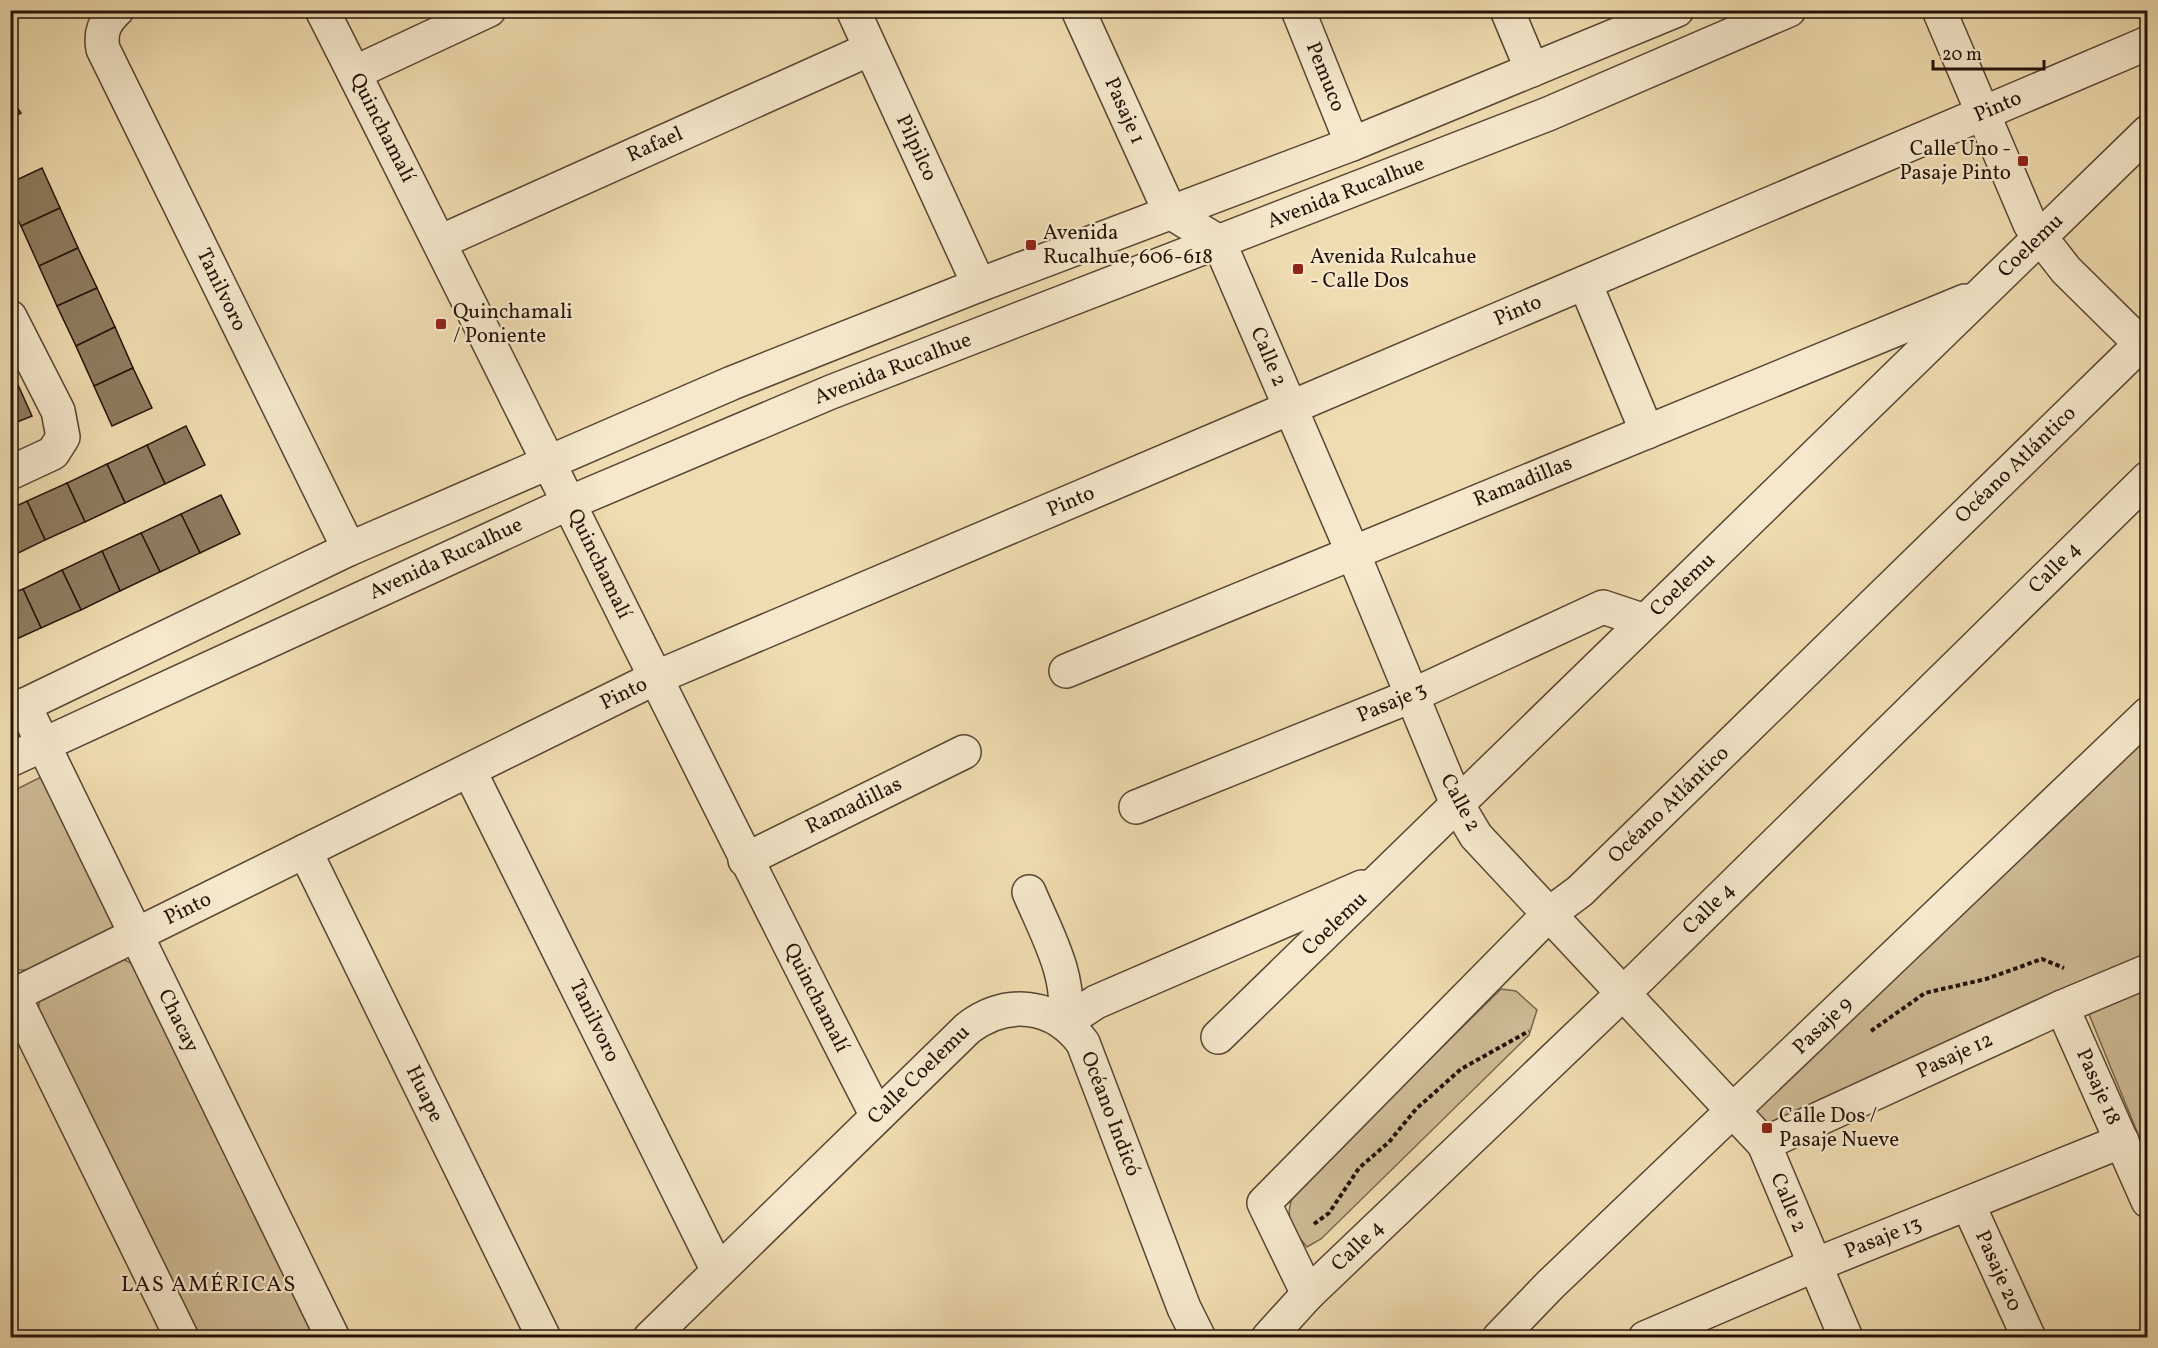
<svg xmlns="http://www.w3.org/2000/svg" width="2158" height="1348" font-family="Vollkorn,serif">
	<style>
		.green { fill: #cdba94; stroke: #79664e; stroke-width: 1.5 }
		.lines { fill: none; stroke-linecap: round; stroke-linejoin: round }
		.stream { stroke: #75634b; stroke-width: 10 }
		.building { fill: #8e7c60; stroke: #251309; stroke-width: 1.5 }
		.minor-casing { stroke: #584533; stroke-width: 36 }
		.tertiary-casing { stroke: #584533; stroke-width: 36 }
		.path { stroke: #251309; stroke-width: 4; stroke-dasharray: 4.5 3; stroke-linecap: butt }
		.minor { stroke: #f5e8cc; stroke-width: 33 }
		.tertiary { stroke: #f5e8cc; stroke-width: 33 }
		.poi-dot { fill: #8f2418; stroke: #f5e8cc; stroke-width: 2 }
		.labels { text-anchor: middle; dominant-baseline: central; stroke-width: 4.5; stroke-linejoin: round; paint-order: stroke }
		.street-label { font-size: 21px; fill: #251309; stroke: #f5e8cc }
		.poi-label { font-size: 21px; fill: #251309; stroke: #f5e8cc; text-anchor: start }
		.neighbourhood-label { font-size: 22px; letter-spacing: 1.5px; fill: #251309; stroke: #f5e8cc }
	</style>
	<rect width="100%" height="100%" fill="#efdcb0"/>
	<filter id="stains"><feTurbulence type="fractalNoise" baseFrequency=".00333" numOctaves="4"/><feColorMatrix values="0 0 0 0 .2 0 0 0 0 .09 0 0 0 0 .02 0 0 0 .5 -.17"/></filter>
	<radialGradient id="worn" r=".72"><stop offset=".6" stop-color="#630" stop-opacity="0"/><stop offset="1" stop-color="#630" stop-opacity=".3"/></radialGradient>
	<g class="green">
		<path d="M 2147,731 L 2148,955 L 1773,1130 L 1768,1123 L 1755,1126 L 1744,1120 Z"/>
		<path d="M 45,775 L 118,917 L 111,932 L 31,970 L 14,970 L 11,962 L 11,792 Z"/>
		<path d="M 116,956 L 133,964 L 321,1337 L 197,1337 L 37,1015 L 41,994 Z"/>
		<path d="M 2142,984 L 2148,996 L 2147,1156 L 2086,1007 Z"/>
		<path d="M 1501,989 L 1516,991 L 1537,1010 L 1529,1035 L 1321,1239 L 1307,1247 C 1291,1228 1283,1215 1295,1192 Z"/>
	</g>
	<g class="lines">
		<path class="stream" d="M 10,17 L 20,10"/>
	</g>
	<g class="building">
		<path d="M 10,97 L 21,113 L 10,120 Z"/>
		<path d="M 42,168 L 60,208 L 21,226 L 10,204 L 10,183 Z"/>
		<path d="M 60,208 L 78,248 L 39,266 L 21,226 Z"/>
		<path d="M 78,248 L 97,288 L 57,306 L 39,266 Z"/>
		<path d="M 97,288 L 115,327 L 76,346 L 57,306 Z"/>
		<path d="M 115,327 L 133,368 L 94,386 L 76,346 Z"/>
		<path d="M 133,368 L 152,408 L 112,426 L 94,386 Z"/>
		<path d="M 14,376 L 32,416 L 10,425 L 10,378 Z"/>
		<path d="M 186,426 L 205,465 L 165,484 L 147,445 Z"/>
		<path d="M 147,445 L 165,484 L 125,503 L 107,464 Z"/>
		<path d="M 107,464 L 125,503 L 85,522 L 67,483 Z"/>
		<path d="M 67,483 L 85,522 L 45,540 L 27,501 Z"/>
		<path d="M 221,495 L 240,534 L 200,553 L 181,514 Z"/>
		<path d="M 27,501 L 45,540 L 10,557 L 10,509 Z"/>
		<path d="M 181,514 L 200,553 L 160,572 L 141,533 Z"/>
		<path d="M 141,533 L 160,572 L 120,591 L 102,551 Z"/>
		<path d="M 102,551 L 120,591 L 81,610 L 62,570 Z"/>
		<path d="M 62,570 L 81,610 L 41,628 L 23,589 Z"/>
		<path d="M 23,589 L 41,628 L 10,642 L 10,594 Z"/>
	</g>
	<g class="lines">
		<g class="minor-casing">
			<g id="minor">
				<path d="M 117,10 C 104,22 100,33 103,49 L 349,549"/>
				<path d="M 322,10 C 509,378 688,749 877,1116"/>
				<path d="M 1078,10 L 1170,212 L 1219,242 L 1353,553 L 1457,804 L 1476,836 L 1764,1144 L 1846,1338"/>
				<path d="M 1298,10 L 1352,144"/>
				<path d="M 1507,10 L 1532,70"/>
				<path d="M 1939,10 L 2030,224 L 2066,270 L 2148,351"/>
				<path d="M 354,73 L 489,10"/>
				<path d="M 440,242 L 870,49"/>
				<path d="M 1585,283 L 1647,432"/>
				<path d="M 10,317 L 58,411 L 63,437 L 53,453 L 10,473"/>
				<path d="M 1066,671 L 1965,301"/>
				<path d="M 24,705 L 333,1338"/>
				<path d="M 469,770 L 718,1271"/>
				<path d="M 1136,807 L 1411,696 L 1603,607 L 1645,621"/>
				<path d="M 305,851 L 544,1338"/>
				<path d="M 745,860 L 964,752"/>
				<path d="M 1029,892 C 1046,933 1073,978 1064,1023"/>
				<path d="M 10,988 L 182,1338"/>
				<path d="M 10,997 L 655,678 L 2148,43"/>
				<path d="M 2062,1007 L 2148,1201"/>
				<path d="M 1064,1023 L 1096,1002 L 1362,887"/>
				<path d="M 1218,1037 L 2148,132"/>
				<path d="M 1764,1144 L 2062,1007 L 2148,971"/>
				<path d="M 1968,1204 L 2029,1338"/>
				<path d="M 1308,1294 L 1264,1203 L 1549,914 L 1580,891 L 2148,337"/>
				<path d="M 650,1338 L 968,1028 C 1006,999 1054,1003 1083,1043 L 1184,1308 L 1199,1338"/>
				<path d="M 1268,1338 L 1308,1294 L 1641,976 L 2148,478"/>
				<path d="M 1499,1338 L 1550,1285 L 2148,714"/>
				<path d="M 1645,1338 L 1815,1265 L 2122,1141"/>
			</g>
		</g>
		<g class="tertiary-casing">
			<g id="tertiary">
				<path d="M 853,10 L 979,285"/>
				<path d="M 10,712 L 349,549 L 732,383 L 979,285 L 1352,144 L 1677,10"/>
				<path d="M 10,760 L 569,503 L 831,392 L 1548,114 L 1789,10"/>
			</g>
		</g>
		<g class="path">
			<path d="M 1871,1031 L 1925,993 L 1986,979 L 2042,959 L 2064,968"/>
			<path d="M 1314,1224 L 1329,1213 L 1359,1168 L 1389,1142 L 1416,1109 L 1461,1069 L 1529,1031"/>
			<path d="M 1105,1338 L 1108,1338"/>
		</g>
		<use href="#minor" class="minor"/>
		<use href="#tertiary" class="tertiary"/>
	</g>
	<g class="poi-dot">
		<rect x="2017" y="155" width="12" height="12" rx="3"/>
		<rect x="1025" y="239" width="12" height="12" rx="3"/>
		<rect x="1292" y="263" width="12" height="12" rx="3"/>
		<rect x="435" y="318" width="12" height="12" rx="3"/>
		<rect x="1761" y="1122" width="12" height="12" rx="3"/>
	</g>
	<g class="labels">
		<g class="street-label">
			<text transform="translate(1325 77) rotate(68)">Pemuco</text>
			<text transform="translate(1998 107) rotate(-23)">Pinto</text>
			<text transform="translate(1124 111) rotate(66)">Pasaje 1</text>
			<text transform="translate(382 128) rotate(63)">Quinchamalí</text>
			<text transform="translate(655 145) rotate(-24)">Rafael</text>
			<text transform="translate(916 148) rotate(65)">Pilpilco</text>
			<text transform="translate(1346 193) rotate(-21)">Avenida Rucalhue</text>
			<text transform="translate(2031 246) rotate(-44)">Coelemu</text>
			<text transform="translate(221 290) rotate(64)">Tanilvoro</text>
			<text transform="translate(1518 311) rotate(-23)">Pinto</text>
			<text transform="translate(1268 357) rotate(67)">Calle 2</text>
			<text transform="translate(893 369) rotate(-21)">Avenida Rucalhue</text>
			<text transform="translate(2016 465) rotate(-44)">Océano Atlántico</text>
			<text transform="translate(1523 482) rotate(-22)">Ramadillas</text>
			<text transform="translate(1071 502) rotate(-23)">Pinto</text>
			<text transform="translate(446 559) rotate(-25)">Avenida Rucalhue</text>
			<text transform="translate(599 564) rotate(64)">Quinchamalí</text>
			<text transform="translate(2055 568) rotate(-45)">Calle 4</text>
			<text transform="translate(1683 585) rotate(-44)">Coelemu</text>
			<text transform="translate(624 694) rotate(-26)">Pinto</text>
			<text transform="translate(1392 703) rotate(-23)">Pasaje 3</text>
			<text transform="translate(1460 803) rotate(62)">Calle 2</text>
			<text transform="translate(1669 805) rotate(-44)">Océano Atlántico</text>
			<text transform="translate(854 806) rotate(-26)">Ramadillas</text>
			<text transform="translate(188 909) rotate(-26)">Pinto</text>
			<text transform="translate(1709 909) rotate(-45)">Calle 4</text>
			<text transform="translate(1335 924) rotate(-44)">Coelemu</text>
			<text transform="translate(816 998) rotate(63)">Quinchamalí</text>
			<text transform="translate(178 1021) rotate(64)">Chacay</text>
			<text transform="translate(594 1021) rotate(64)">Tanilvoro</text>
			<text transform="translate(1823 1026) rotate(-44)">Pasaje 9</text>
			<text transform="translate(1955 1056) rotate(-25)">Pasaje 12</text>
			<text transform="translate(919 1075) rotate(-44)">Calle Coelemu</text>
			<text transform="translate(2098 1087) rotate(66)">Pasaje 18</text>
			<text transform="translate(424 1094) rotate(64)">Huape</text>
			<text transform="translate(1110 1114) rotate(69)">Océano Indicó</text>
			<text transform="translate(1788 1203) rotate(67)">Calle 2</text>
			<text transform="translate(1883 1238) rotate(-22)">Pasaje 13</text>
			<text transform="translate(1358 1246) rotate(-44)">Calle 4</text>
			<text transform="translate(1998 1271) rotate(66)">Pasaje 20</text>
		</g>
		<g class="poi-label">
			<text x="2011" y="149" text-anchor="end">Calle Uno -<tspan x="2011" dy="24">Pasaje Pinto</tspan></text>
			<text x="1043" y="233">Avenida<tspan x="1043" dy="24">Rucalhue, 606-618</tspan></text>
			<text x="1310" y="257">Avenida Rulcahue<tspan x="1310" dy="24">- Calle Dos</tspan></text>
			<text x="453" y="312">Quinchamali<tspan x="453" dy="24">/ Poniente</tspan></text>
			<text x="1779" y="1116">Calle Dos /<tspan x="1779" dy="24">Pasaje Nueve</tspan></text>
		</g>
		<g class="neighbourhood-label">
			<text x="209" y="1285">LAS AMÉRICAS</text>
		</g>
	</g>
	<rect width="2158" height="1348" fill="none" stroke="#efdcb0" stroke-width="36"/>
	<rect x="12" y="12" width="2134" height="1324" fill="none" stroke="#251309" stroke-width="3"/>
	<rect x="18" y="18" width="2122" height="1312" fill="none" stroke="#251309" stroke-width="1.5"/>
	<path d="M1933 60v9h111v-9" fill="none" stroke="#251309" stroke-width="3"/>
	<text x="1942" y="60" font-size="18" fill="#251309" stroke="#f5e8cc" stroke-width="4.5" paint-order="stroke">20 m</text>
	<rect width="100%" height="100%" filter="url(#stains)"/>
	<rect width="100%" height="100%" fill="url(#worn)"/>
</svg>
